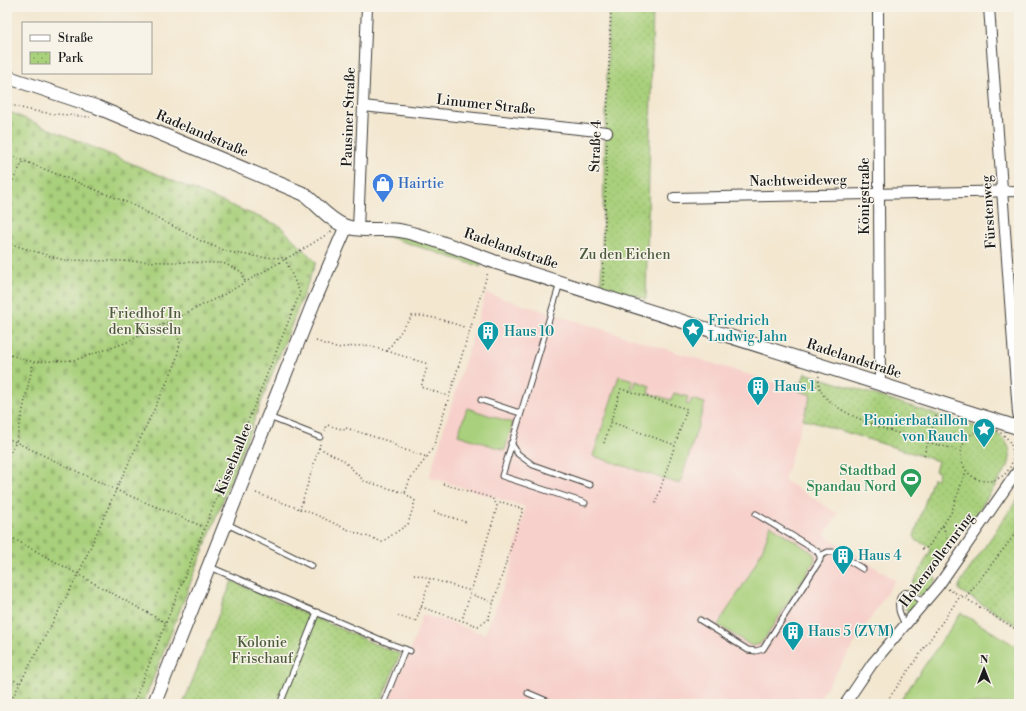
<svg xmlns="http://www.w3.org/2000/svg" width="1026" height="711" font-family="'Libre Bodoni',serif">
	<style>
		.built { fill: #f7d0cb }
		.grass { fill: #a9d07b; stroke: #62764c }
		.cemetery { fill: url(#cemetery-stones); stroke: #62764c }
		.park { fill: url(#park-dots); stroke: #62764c }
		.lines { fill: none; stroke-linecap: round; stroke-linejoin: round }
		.service-casing { stroke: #3c3a37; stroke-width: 7 }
		.minor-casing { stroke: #3c3a37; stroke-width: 12 }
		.tertiary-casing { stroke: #3c3a37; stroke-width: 15 }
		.path { stroke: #3c3a37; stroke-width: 1.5; stroke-dasharray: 1 3; stroke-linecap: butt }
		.service { stroke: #fff; stroke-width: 5 }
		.minor { stroke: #fff; stroke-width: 10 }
		.tertiary { stroke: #fff; stroke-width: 13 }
		.labels { text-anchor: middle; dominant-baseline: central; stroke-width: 3; stroke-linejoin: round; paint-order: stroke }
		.street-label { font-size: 14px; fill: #1c1c1c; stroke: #f7f3e8 }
		.shop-label { font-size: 14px; fill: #366cbe; stroke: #f7f3e8; text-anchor: start }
		.park-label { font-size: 14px; fill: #4d5b3d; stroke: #f7f3e8 }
		.culture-label { font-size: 14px; fill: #0d838f; stroke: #f7f3e8; text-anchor: start }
		.leisure-label { font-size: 14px; fill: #27864d; stroke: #f7f3e8; text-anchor: end }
	</style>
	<defs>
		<pattern id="cemetery-stones" width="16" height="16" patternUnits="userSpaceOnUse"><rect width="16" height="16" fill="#a9d07b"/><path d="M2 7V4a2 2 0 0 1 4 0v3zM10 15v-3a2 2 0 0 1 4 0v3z" fill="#91b26a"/></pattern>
		<pattern id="park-dots" width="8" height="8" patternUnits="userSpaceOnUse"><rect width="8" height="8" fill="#a9d07b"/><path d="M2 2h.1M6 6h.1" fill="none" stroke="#91b26a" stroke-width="1.8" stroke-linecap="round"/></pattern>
	</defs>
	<rect width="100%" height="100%" fill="#f7f3e8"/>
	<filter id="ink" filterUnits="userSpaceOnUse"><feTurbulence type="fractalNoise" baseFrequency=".025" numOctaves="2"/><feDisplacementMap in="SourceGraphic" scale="8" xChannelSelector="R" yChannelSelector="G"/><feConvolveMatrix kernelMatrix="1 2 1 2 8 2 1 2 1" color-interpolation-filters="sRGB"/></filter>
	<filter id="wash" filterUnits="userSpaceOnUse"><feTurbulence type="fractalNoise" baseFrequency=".012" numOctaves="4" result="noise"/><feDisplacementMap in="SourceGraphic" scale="16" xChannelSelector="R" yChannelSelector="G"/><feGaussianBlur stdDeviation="0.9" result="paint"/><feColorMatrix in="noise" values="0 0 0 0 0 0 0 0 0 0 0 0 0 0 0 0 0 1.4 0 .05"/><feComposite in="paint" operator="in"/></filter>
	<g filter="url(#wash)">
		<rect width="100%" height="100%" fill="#f3e7d0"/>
		<path class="built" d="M 486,293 L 811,394 L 784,480 L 838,514 L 825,535 L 895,580 L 816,704 L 387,704 L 409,654 L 423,614 L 485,634 L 510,570 L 525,507 L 429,477 Z"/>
		<g class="grass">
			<path d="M 380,234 L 402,235 L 479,260 L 481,267 Z"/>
			<path d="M 619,376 L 633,380 L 631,387 L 634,388 L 636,381 L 650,386 L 648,393 L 671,400 L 674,393 L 688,397 L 686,404 L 689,405 L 692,399 L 705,403 L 680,484 L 593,456 Z"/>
			<path d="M 467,408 L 513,423 L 505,450 L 458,435 Z"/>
			<path d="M 770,525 L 813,553 L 815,557 L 814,562 L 766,637 L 760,644 L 752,646 L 718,625 C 737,593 762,562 770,525 Z"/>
			<path d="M 910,597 L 916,601 L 917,604 L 912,610 L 906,610 C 903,607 904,601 906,598 Z"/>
			<path d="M 961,613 L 1019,648 L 1019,704 L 898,704 Z"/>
		</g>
		<path class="cemetery" d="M 7,111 L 280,226 L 316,262 L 143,704 L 7,704 Z"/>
		<g class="park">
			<path d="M 609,7 L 653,7 L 646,299 L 601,284 Z"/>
			<path d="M 805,373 L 996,433 C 1009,441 1013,452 1008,466 L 973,519 L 966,519 L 929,572 L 937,579 L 927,592 L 922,595 L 919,595 L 911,590 L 910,588 L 930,552 L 931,549 L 927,545 L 917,541 L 914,536 L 933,478 L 937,479 L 939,472 L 935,471 L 938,461 L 803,419 L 811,395 L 799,391 Z"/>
			<path d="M 1019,497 L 1019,627 L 959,590 L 959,586 L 962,580 Z"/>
			<path d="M 232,581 L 377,645 L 400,654 L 380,704 L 183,704 Z"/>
		</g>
	</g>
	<g filter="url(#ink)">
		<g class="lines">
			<g class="service-casing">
				<g id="service">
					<path d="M 560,283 L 502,476 L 585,503"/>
					<path d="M 481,400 L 520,413"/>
					<path d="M 269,417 L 320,437"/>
					<path d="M 511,443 L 518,454 L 533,465 L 590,485"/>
					<path d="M 227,524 L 312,566"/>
					<path d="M 820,556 L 828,552 L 835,552 L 863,569"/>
					<path d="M 210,567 L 388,643 L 410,651"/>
					<path d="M 700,620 L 748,650 L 756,651 L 763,649 L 820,560 L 820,556 L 817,551 L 756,514"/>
					<path d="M 905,625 C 903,620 900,615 899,610 C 898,604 899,590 908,593 C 913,594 919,599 924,602"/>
					<path d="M 528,693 L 554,704"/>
					<path d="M 280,704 L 317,612"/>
					<path d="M 383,704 L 405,649"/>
				</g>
			</g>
			<g class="minor-casing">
				<g id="minor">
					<path d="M 878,7 L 880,384"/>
					<path d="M 989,7 L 1018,413 L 1019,416"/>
					<path d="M 363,106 L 607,132"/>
					<path d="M 674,198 L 1019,191"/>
					<path d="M 358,229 L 367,7"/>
					<path d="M 845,704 L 872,664 L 939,585 L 1019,469"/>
				</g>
			</g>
			<g class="tertiary-casing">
				<g id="tertiary">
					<path d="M 7,77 L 97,107 L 304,194 C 317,204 329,220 345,226 C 362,233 384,227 402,231 C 434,238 465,251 495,262 L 1019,428"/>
					<path d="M 154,704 L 313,304 L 346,227"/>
				</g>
			</g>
			<g class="path">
				<path d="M 7,103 C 33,114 62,114 90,117"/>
				<path d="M 607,123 L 611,7"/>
				<path d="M 7,154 L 131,204 L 203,242 L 229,252 L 259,257 L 286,258"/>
				<path d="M 7,191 L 24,160"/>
				<path d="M 7,243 L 63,260 L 223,263 L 242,272 L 245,282"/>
				<path d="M 603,285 L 607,141"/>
				<path d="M 316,341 L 336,348 L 366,345 L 387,351 L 412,316 C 433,315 451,323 470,329"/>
				<path d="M 387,351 L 428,364 L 421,387 L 448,396"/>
				<path d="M 7,354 L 33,362 L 75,360 L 125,343 L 223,295 L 310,245 L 332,231"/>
				<path d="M 819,376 C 818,381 819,386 821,391 C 837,421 929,442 961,451"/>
				<path d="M 796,381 L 819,387"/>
				<path d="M 611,422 L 675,445"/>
				<circle cx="987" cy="455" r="26"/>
				<path d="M 7,438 L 116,490 L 204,527"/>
				<path d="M 604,443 L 621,389 L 687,409 L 655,505"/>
				<path d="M 320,444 L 300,509 C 317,514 332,523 349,530 C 360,535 371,537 382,542 L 408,524 L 415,501 L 405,493"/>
				<path d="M 319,448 L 343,460 L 364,481 L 405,493 L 410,479 L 427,457 L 396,447 L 394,443 L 346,428 L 345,430 L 327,425 L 325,431"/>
				<path d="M 924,455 L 937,413"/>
				<path d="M 427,457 L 433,448 L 488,272"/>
				<path d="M 7,459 L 16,442 L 33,363"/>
				<path d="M 443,484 L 492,498 L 497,505 L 496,511 L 462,620"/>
				<path d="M 256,493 L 300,509"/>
				<path d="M 434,512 L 466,522"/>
				<path d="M 943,526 L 949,544 L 953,547"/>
				<path d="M 7,535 L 166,623"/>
				<path d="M 922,549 L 928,547 L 951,513 L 966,471"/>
				<path d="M 414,574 L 471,591"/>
				<path d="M 948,589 L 965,598 L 1019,631"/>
				<path d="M 470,594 L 493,602"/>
				<path d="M 966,597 L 1019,529"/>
				<path d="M 421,607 L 478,626 L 488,620 L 523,509 L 502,502 L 497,505"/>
				<path d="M 398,616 L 416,622 L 430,579"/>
				<path d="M 7,677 L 20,683"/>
				<path d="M 9,704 L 78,575 L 116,490 L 175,365 L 180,343 L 174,328 L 164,324"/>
				<path d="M 133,704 L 300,293 L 285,259"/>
				<path d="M 885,704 L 961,595"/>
			</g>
			<use href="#service" class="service"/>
			<use href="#minor" class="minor"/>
			<use href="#tertiary" class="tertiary"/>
		</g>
	</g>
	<defs>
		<g id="shop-pin" transform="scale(1.15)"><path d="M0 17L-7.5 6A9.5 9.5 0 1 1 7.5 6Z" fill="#3f7fe0" stroke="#f7f3e8"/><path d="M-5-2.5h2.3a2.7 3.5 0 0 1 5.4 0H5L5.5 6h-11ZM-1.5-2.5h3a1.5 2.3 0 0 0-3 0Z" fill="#fff"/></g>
		<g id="sight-pin" transform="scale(1.15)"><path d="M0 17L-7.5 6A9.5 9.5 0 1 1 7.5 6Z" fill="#0f9aa8" stroke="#f7f3e8"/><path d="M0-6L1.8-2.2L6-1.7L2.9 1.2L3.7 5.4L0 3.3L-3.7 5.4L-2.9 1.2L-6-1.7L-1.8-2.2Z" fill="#fff"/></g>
		<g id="building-pin" transform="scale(1.15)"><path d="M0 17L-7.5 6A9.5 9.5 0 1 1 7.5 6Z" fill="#0f9aa8" stroke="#f7f3e8"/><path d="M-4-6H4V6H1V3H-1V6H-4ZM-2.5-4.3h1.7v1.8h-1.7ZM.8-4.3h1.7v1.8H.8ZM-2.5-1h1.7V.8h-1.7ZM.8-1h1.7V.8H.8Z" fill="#fff"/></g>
		<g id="stadium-pin" transform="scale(1.15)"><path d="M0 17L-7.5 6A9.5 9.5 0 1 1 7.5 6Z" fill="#2e9e5b" stroke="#f7f3e8"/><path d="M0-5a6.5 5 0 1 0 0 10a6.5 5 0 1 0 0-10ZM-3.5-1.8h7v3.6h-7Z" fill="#fff"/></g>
	</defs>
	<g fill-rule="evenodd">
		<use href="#shop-pin" x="383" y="184"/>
		<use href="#sight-pin" x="693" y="329"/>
		<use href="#building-pin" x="488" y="332"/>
		<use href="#building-pin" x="758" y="387"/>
		<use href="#sight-pin" x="984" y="429"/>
		<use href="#stadium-pin" x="911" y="479"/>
		<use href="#building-pin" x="843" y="556"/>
		<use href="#building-pin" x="793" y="632"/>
	</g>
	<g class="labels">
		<g class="street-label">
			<text transform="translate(486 105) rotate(6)">Linumer Straße</text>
			<text transform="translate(349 117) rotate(-88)">Pausiner Straße</text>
			<text transform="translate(202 134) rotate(23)">Radelandstraße</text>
			<text transform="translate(596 146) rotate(-88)">Straße 4</text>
			<text transform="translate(798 181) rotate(-1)">Nachtweideweg</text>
			<text transform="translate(865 196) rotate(-90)">Königstraße</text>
			<text transform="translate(989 212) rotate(-94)">Fürstenweg</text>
			<text transform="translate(511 249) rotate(19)">Radelandstraße</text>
			<text transform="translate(854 359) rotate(18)">Radelandstraße</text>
			<text transform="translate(234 459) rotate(-68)">Kisselnallee</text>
			<text transform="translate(937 560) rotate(-53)">Hohenzollernring</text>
		</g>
		<g class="shop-label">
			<text x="398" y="184">Hairtie</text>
		</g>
		<g class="park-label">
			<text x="625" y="255">Zu den Eichen</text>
			<text x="145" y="314">Friedhof In<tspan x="145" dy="16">den Kisseln</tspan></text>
			<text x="262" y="643">Kolonie<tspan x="262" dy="16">Frischauf</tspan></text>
		</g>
		<g class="culture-label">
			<text x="708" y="321">Friedrich<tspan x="708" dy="16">Ludwig Jahn</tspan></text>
			<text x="504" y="332">Haus 10</text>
			<text x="774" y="387">Haus 1</text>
			<text x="968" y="421" text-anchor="end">Pionierbataillon<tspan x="968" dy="16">von Rauch</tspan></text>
			<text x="858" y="556">Haus 4</text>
			<text x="808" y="632">Haus 5 (ZVM)</text>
		</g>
		<g class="leisure-label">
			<text x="896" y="471">Stadtbad<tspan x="896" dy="16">Spandau Nord</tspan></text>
		</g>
	</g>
	<rect width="1026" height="711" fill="none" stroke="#f7f3e8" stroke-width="24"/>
	<rect x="22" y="22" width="130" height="52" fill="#f7f3e8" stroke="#9f9d96"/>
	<rect x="30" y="35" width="20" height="6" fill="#ffffff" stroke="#9f9d96"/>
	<text x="58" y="42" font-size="12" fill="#1c1c1c">Straße</text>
	<rect x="30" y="52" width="20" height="12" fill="url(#park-dots)" stroke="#9f9d96"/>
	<text x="58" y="62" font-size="12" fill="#1c1c1c">Park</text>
	<g transform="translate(984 669)" stroke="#f7f3e8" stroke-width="3" paint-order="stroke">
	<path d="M0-3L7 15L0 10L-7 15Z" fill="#1c1c1c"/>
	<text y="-6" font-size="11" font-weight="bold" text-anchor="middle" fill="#1c1c1c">N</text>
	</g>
</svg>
